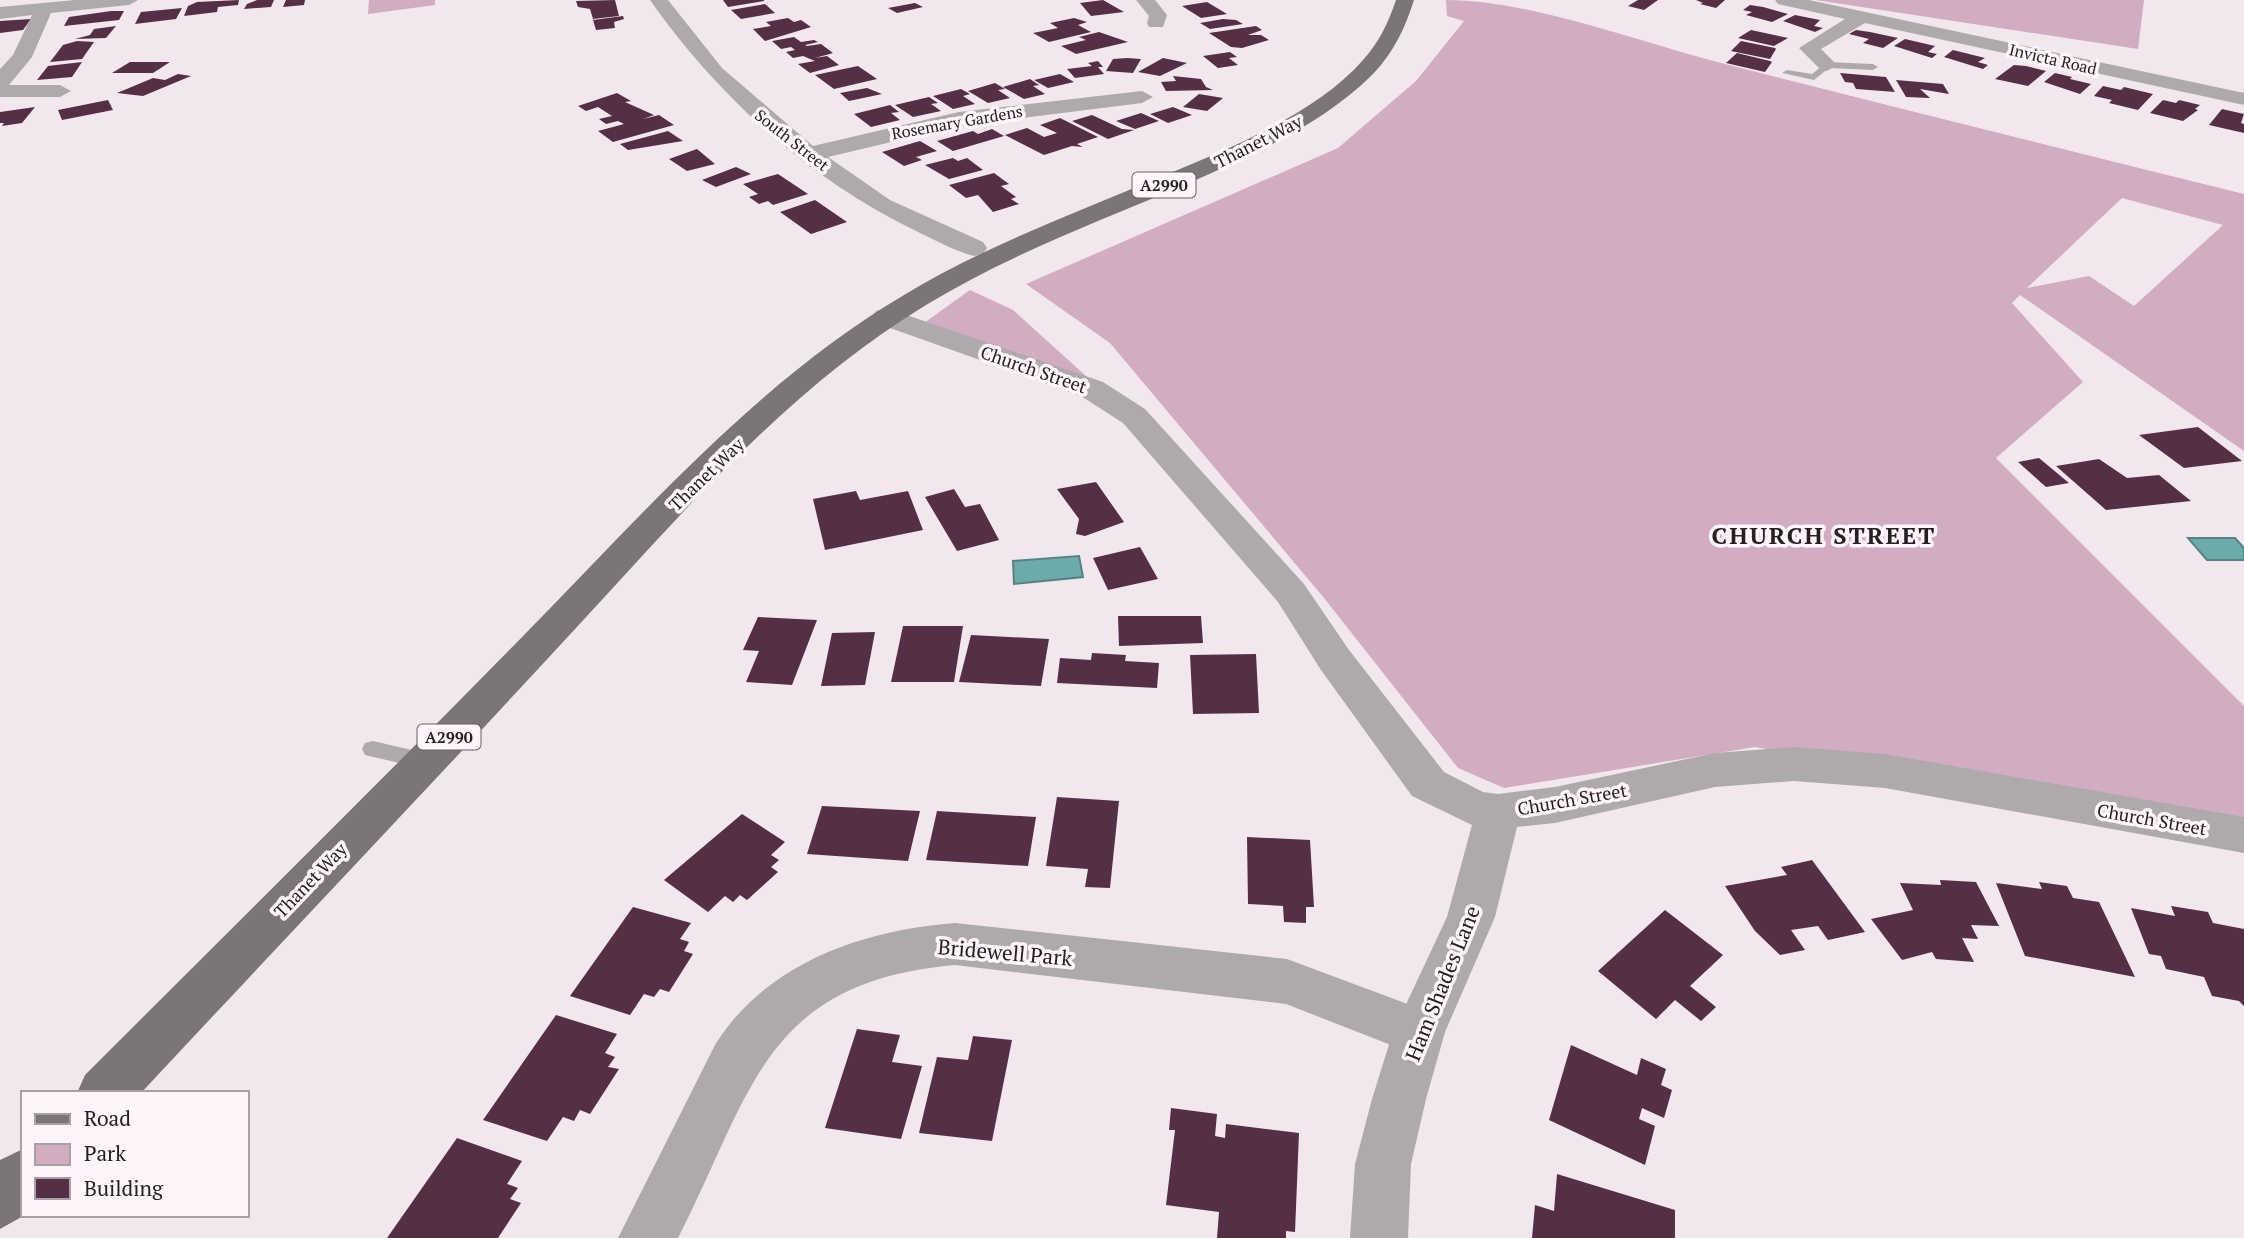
<svg xmlns="http://www.w3.org/2000/svg" width="2244" height="1238" font-family="'PT Serif',serif">
	<style>
		.green { fill: #d2acc1; fill-rule: evenodd }
		.water { fill: #6cabaa; stroke: #578282; stroke-width: 2 }
		.building { fill: #552f46 }
		.lines { fill: none; stroke-linecap: round; stroke-linejoin: round }
		.service { fill: #aeaaac; fill-rule: evenodd }
		.minor { fill: #aeaaac; fill-rule: evenodd }
		.tertiary { fill: #aeaaac; fill-rule: evenodd }
		.primary { fill: #7c7578; fill-rule: evenodd }
		.labels { text-anchor: middle; dominant-baseline: central; stroke-width: 7; stroke-linejoin: round; paint-order: stroke }
		.far-street-label { font-size: 16px; fill: #252123; stroke: #fef4fa }
		.shield { fill: #fef4fa; stroke: #666064; stroke-width: 2 }
		.shield-label { font-size: 16px; font-weight: bold; fill: #252123 }
		.street-label { font-size: 18px; fill: #252123; stroke: #fef4fa }
		.near-street-label { font-size: 21px; fill: #252123; stroke: #fef4fa }
		.district-label { font-size: 24px; font-weight: bold; letter-spacing: 2px; fill: #252123; stroke: #fef4fa }
	</style>
	<rect width="100%" height="100%" fill="#f1e7ec"/>
	<g class="green">
		<path d="M 369,0 L 435,0 L 435,5 L 368,14 Z"/>
		<path d="M 1446,0 C 1531,0 1641,43 1725,64 C 1898,108 2071,151 2244,194 L 2244,451 L 2020,295 L 2012,303 L 2083,382 L 1996,458 L 2244,706 L 2244,825 L 1755,747 L 1504,788 L 1458,768 L 1324,598 L 1110,343 L 1026,284 L 1338,148 L 1416,81 L 1464,21 L 1447,16 ZM 2122,198 L 2223,225 L 2134,306 L 2089,276 L 2027,288 Z"/>
		<path d="M 1816,0 L 2144,0 L 2138,49 Z"/>
		<path d="M 970,290 L 1013,310 L 1117,404 L 917,328 Z"/>
	</g>
	<g class="water">
		<path d="M 2188,538 L 2235,538 L 2244,548 L 2244,560 L 2207,560 Z"/>
		<path d="M 1079,556 L 1083,577 L 1014,584 L 1013,561 Z"/>
	</g>
	<g class="building">
		<path d="M 239,0 L 238,5 L 218,7 L 217,12 L 184,16 L 188,6 L 197,2 Z"/>
		<path d="M 257,0 L 274,0 L 271,7 L 244,9 L 247,4 Z"/>
		<path d="M 286,0 L 305,0 L 304,5 L 283,7 Z"/>
		<path d="M 615,0 L 619,16 L 593,19 L 590,9 L 578,7 L 576,1 Z"/>
		<path d="M 723,0 L 764,0 L 764,1 L 728,7 Z"/>
		<path d="M 1103,0 L 1124,12 L 1091,16 L 1080,3 Z"/>
		<path d="M 1638,0 L 1658,0 L 1644,10 L 1628,6 Z"/>
		<path d="M 1696,0 L 1725,0 L 1716,8 L 1700,4 L 1703,3 Z"/>
		<path d="M 1207,2 L 1227,14 L 1201,18 L 1182,6 Z"/>
		<path d="M 915,3 L 923,7 L 897,13 L 888,8 Z"/>
		<path d="M 765,4 L 775,13 L 741,19 L 731,10 Z"/>
		<path d="M 1750,5 L 1763,7 L 1788,14 L 1772,22 L 1746,15 L 1752,12 L 1743,10 Z"/>
		<path d="M 182,8 L 176,19 L 135,24 L 141,12 Z"/>
		<path d="M 111,11 L 124,11 L 119,20 L 64,26 L 69,17 Z"/>
		<path d="M 1795,15 L 1820,20 L 1814,26 L 1823,28 L 1815,32 L 1783,21 Z"/>
		<path d="M 623,16 L 624,19 L 614,22 L 615,28 L 596,30 L 593,20 Z"/>
		<path d="M 788,18 L 794,22 L 801,20 L 811,27 L 765,41 L 753,29 L 771,26 L 766,22 Z"/>
		<path d="M 1074,18 L 1087,22 L 1078,25 L 1091,32 L 1049,42 L 1033,33 L 1058,28 L 1050,23 Z"/>
		<path d="M 31,19 L 23,30 L 0,33 L 0,21 Z"/>
		<path d="M 1223,19 L 1236,20 L 1243,24 L 1210,29 L 1200,23 Z"/>
		<path d="M 116,26 L 106,38 L 75,39 L 90,35 L 94,29 Z"/>
		<path d="M 1256,26 L 1262,30 L 1248,35 L 1261,35 L 1269,40 L 1242,48 L 1231,47 L 1209,33 Z"/>
		<path d="M 1751,30 L 1788,38 L 1774,46 L 1738,38 Z"/>
		<path d="M 1856,30 L 1870,32 L 1898,38 L 1883,48 L 1863,43 L 1869,39 L 1849,34 Z"/>
		<path d="M 1099,32 L 1128,42 L 1076,54 L 1061,46 L 1086,40 L 1079,37 Z"/>
		<path d="M 794,37 L 801,42 L 814,40 L 818,42 L 805,45 L 807,46 L 821,44 L 833,53 L 815,58 L 827,56 L 839,65 L 810,73 L 798,64 L 815,61 L 803,56 L 793,58 L 786,52 L 795,50 L 791,47 L 781,49 L 772,41 Z"/>
		<path d="M 1905,39 L 1935,46 L 1928,52 L 1937,54 L 1932,58 L 1894,46 Z"/>
		<path d="M 77,41 L 94,42 L 82,59 L 50,62 L 63,45 Z"/>
		<path d="M 1741,41 L 1775,48 L 1776,49 L 1770,59 L 1731,51 Z"/>
		<path d="M 1953,50 L 1985,58 L 1978,62 L 1988,65 L 1983,69 L 1944,57 Z"/>
		<path d="M 1230,52 L 1237,57 L 1229,58 L 1238,65 L 1218,68 L 1203,56 Z"/>
		<path d="M 1737,53 L 1770,61 L 1772,62 L 1765,72 L 1726,63 Z"/>
		<path d="M 1127,58 L 1141,59 L 1133,73 L 1106,71 L 1113,59 Z"/>
		<path d="M 1163,58 L 1187,63 L 1160,76 L 1138,72 Z"/>
		<path d="M 1098,61 L 1103,67 L 1098,67 L 1104,74 L 1075,78 L 1067,69 L 1092,66 L 1088,63 Z"/>
		<path d="M 82,62 L 72,77 L 37,80 L 48,66 Z"/>
		<path d="M 130,62 L 170,62 L 153,73 L 112,73 Z"/>
		<path d="M 2014,65 L 2026,66 L 2046,71 L 2028,86 L 1995,79 Z"/>
		<path d="M 858,66 L 877,79 L 834,89 L 815,75 Z"/>
		<path d="M 1840,73 L 1886,77 L 1895,92 L 1856,89 L 1853,83 L 1845,82 Z"/>
		<path d="M 2055,73 L 2072,77 L 2070,79 L 2091,84 L 2080,94 L 2044,82 Z"/>
		<path d="M 178,74 L 191,76 L 143,96 L 117,93 L 153,78 L 165,80 Z"/>
		<path d="M 1060,74 L 1074,82 L 1048,88 L 1034,80 Z"/>
		<path d="M 1173,76 L 1201,79 L 1206,87 L 1213,90 L 1166,91 L 1161,82 L 1176,81 Z"/>
		<path d="M 1030,79 L 1039,85 L 1033,86 L 1045,94 L 1024,99 L 1003,87 Z"/>
		<path d="M 1896,80 L 1943,84 L 1949,94 L 1920,89 L 1930,98 L 1906,97 Z"/>
		<path d="M 995,83 L 1005,89 L 998,90 L 1010,98 L 988,103 L 968,91 Z"/>
		<path d="M 2103,86 L 2121,90 L 2124,87 L 2153,94 L 2138,110 L 2109,103 L 2112,100 L 2094,96 Z"/>
		<path d="M 867,88 L 882,94 L 849,101 L 840,93 Z"/>
		<path d="M 961,89 L 970,94 L 963,96 L 975,104 L 953,109 L 933,96 Z"/>
		<path d="M 617,93 L 631,101 L 625,102 L 654,115 L 643,119 L 659,115 L 674,125 L 613,142 L 598,131 L 624,124 L 618,121 L 606,124 L 599,119 L 612,116 L 598,107 L 586,111 L 578,106 Z"/>
		<path d="M 1199,94 L 1223,98 L 1207,111 L 1183,107 Z"/>
		<path d="M 929,97 L 938,103 L 931,104 L 941,111 L 913,117 L 895,105 Z"/>
		<path d="M 108,100 L 113,110 L 62,120 L 58,110 Z"/>
		<path d="M 2163,100 L 2176,103 L 2179,100 L 2200,105 L 2195,109 L 2198,110 L 2183,121 L 2150,113 Z"/>
		<path d="M 890,105 L 899,112 L 891,113 L 900,120 L 871,127 L 854,114 Z"/>
		<path d="M 35,107 L 22,123 L 2,126 L 4,123 L 0,123 L 0,112 Z"/>
		<path d="M 1173,107 L 1192,115 L 1168,123 L 1150,114 Z"/>
		<path d="M 2222,109 L 2244,114 L 2241,123 L 2244,124 L 2244,133 L 2209,125 Z"/>
		<path d="M 1141,113 L 1159,121 L 1135,129 L 1116,121 Z"/>
		<path d="M 1092,115 L 1122,129 L 1134,130 L 1108,139 L 1072,121 Z"/>
		<path d="M 1060,118 L 1098,137 L 1077,144 L 1083,147 L 1072,146 L 1044,155 L 1005,135 L 1027,128 L 1044,137 L 1057,133 L 1040,125 Z"/>
		<path d="M 992,129 L 1004,136 L 953,151 L 937,141 L 973,131 L 978,134 Z"/>
		<path d="M 668,131 L 683,141 L 628,150 L 620,144 Z"/>
		<path d="M 920,141 L 937,151 L 916,157 L 922,160 L 904,166 L 882,152 Z"/>
		<path d="M 697,149 L 715,164 L 687,171 L 669,159 Z"/>
		<path d="M 953,158 L 958,161 L 967,158 L 983,170 L 949,179 L 925,165 Z"/>
		<path d="M 736,167 L 751,174 L 716,187 L 702,180 Z"/>
		<path d="M 994,173 L 1009,184 L 1001,186 L 1016,197 L 1011,199 L 1019,204 L 993,212 L 978,195 L 966,198 L 949,185 Z"/>
		<path d="M 778,174 L 808,194 L 773,205 L 768,201 L 759,204 L 749,197 L 758,194 L 743,184 Z"/>
		<path d="M 815,200 L 847,222 L 811,234 L 780,212 Z"/>
		<path d="M 2198,427 L 2242,461 L 2184,468 L 2139,435 Z"/>
		<path d="M 2039,458 L 2069,483 L 2046,487 L 2018,462 Z"/>
		<path d="M 2099,459 L 2127,478 L 2159,475 L 2191,501 L 2106,510 L 2056,466 Z"/>
		<path d="M 1096,482 L 1124,522 L 1085,536 L 1076,534 L 1079,519 L 1057,489 Z"/>
		<path d="M 954,489 L 965,507 L 980,504 L 999,540 L 957,551 L 925,497 Z"/>
		<path d="M 856,491 L 860,500 L 908,491 L 923,530 L 825,550 L 813,499 Z"/>
		<path d="M 1140,547 L 1158,579 L 1108,590 L 1093,558 Z"/>
		<path d="M 1118,616 L 1201,616 L 1203,643 L 1119,646 Z"/>
		<path d="M 758,617 L 817,620 L 792,685 L 746,682 L 759,651 L 743,650 Z"/>
		<path d="M 903,626 L 963,626 L 954,682 L 891,682 Z"/>
		<path d="M 875,632 L 865,685 L 821,686 L 832,633 Z"/>
		<path d="M 971,635 L 1049,639 L 1041,686 L 959,682 Z"/>
		<path d="M 1092,653 L 1126,655 L 1125,661 L 1159,663 L 1157,688 L 1057,683 L 1060,658 L 1091,660 Z"/>
		<path d="M 1256,654 L 1259,713 L 1193,714 L 1190,655 Z"/>
		<path d="M 1057,797 L 1119,801 L 1110,888 L 1085,887 L 1088,869 L 1046,866 Z"/>
		<path d="M 822,806 L 920,811 L 908,861 L 807,854 Z"/>
		<path d="M 937,811 L 1036,817 L 1028,866 L 926,860 Z"/>
		<path d="M 742,814 L 785,842 L 771,855 L 779,860 L 771,867 L 778,872 L 747,900 L 740,895 L 733,902 L 725,896 L 708,912 L 664,880 Z"/>
		<path d="M 1247,837 L 1310,840 L 1314,907 L 1306,907 L 1306,923 L 1284,922 L 1283,906 L 1248,904 Z"/>
		<path d="M 1812,860 L 1865,932 L 1828,940 L 1818,926 L 1791,930 L 1805,950 L 1780,955 L 1755,931 L 1725,886 L 1787,875 L 1781,867 Z"/>
		<path d="M 1940,880 L 1976,882 L 1999,926 L 1971,925 L 1978,939 L 1962,938 L 1974,962 L 1936,959 L 1932,952 L 1902,960 L 1871,919 L 1913,910 L 1900,883 L 1941,885 Z"/>
		<path d="M 2039,882 L 2067,886 L 2073,898 L 2099,902 L 2135,977 L 2025,956 L 1996,883 L 2042,889 Z"/>
		<path d="M 2171,906 L 2208,912 L 2213,923 L 2244,929 L 2244,1006 L 2239,1001 L 2212,996 L 2204,977 L 2166,969 L 2161,956 L 2149,954 L 2131,908 L 2175,916 Z"/>
		<path d="M 633,907 L 691,923 L 680,939 L 689,942 L 684,951 L 693,954 L 669,992 L 660,989 L 654,997 L 644,994 L 630,1015 L 570,996 Z"/>
		<path d="M 1665,910 L 1723,955 L 1690,986 L 1716,1007 L 1701,1021 L 1675,1000 L 1656,1019 L 1598,971 Z"/>
		<path d="M 556,1015 L 617,1034 L 605,1053 L 615,1057 L 608,1067 L 619,1069 L 590,1114 L 580,1110 L 574,1121 L 563,1117 L 547,1141 L 483,1120 Z"/>
		<path d="M 857,1029 L 900,1035 L 892,1062 L 922,1066 L 901,1139 L 825,1128 Z"/>
		<path d="M 973,1036 L 1012,1040 L 992,1141 L 919,1133 L 937,1057 L 968,1060 Z"/>
		<path d="M 1571,1045 L 1637,1075 L 1641,1058 L 1666,1069 L 1661,1085 L 1672,1090 L 1664,1118 L 1642,1108 L 1639,1119 L 1655,1126 L 1645,1165 L 1549,1120 Z"/>
		<path d="M 1171,1108 L 1217,1114 L 1215,1136 L 1225,1138 L 1226,1124 L 1299,1133 L 1295,1232 L 1286,1231 L 1286,1238 L 1217,1238 L 1219,1212 L 1166,1205 L 1175,1130 L 1169,1130 Z"/>
		<path d="M 457,1138 L 522,1161 L 507,1184 L 518,1188 L 510,1199 L 521,1203 L 498,1238 L 387,1238 Z"/>
		<path d="M 1557,1174 L 1675,1210 L 1675,1238 L 1532,1238 L 1535,1205 L 1554,1211 Z"/>
	</g>
	<g class="lines">
		<g class="service">
			<path d="M 1827,62 L 1873,64 L 1878,67 L 1873,70 L 1829,68 L 1814,80 L 1782,73 L 1787,70 L 1812,74 Z"/>
			<path d="M 373,741 L 433,755 L 436,761 L 433,767 L 425,769 L 365,755 L 362,749 L 365,743 Z"/>
		</g>
		<g class="minor">
			<path d="M 75,0 L 138,0 L 129,5 L 51,13 L 32,57 L 9,85 L 60,85 L 71,91 L 60,97 L 0,97 L 0,69 L 13,55 L 32,15 L 0,19 L 0,7 Z"/>
			<path d="M 650,0 L 668,0 L 722,68 L 813,146 L 959,112 L 1142,91 L 1153,97 L 1142,103 L 959,126 L 828,157 L 890,200 L 983,242 L 987,248 L 983,254 L 974,256 C 955,251 937,241 920,233 C 811,181 719,98 650,0 Z"/>
			<path d="M 1136,0 L 1155,0 L 1167,15 L 1163,27 L 1149,27 L 1147,23 L 1149,16 Z"/>
			<path d="M 1775,0 L 1809,0 L 2244,93 L 2244,105 L 1865,23 L 1821,49 L 1837,65 L 1827,71 L 1820,69 L 1799,48 L 1845,19 L 1778,4 Z"/>
			<path d="M 955,923 L 1287,959 L 1437,1015 L 1445,1032 L 1437,1049 L 1419,1056 L 1286,1004 L 955,965 C 763,982 753,1092 678,1238 L 618,1238 L 715,1045 C 766,963 863,930 955,923 Z"/>
		</g>
		<path class="tertiary" d="M 886,308 L 1103,382 L 1145,409 L 1304,584 L 1349,650 L 1444,772 L 1483,792 L 1498,794 L 1555,787 L 1715,753 L 1794,747 L 1885,754 L 2244,817 L 2244,853 L 1885,788 L 1794,781 L 1715,787 L 1555,823 L 1517,827 L 1495,917 L 1445,1032 L 1426,1099 L 1411,1164 L 1408,1238 L 1350,1238 L 1355,1164 L 1372,1099 L 1393,1032 L 1447,917 L 1472,825 L 1412,796 L 1321,670 L 1278,602 L 1123,423 L 1081,396 L 876,323 L 872,317 L 876,311 Z"/>
		<g class="primary">
			<path d="M 1396,0 L 1414,0 C 1405,28 1394,52 1373,74 C 1321,126 1248,157 1182,186 C 1095,223 1006,256 926,305 C 779,394 667,531 551,655 C 415,802 277,947 141,1093 L 77,1093 L 85,1075 C 232,928 380,782 525,634 C 643,514 757,382 904,295 C 985,246 1075,213 1163,176 C 1228,149 1316,114 1363,60 C 1380,41 1388,23 1396,0 Z"/>
			<path d="M 23,1149 L 23,1215 L 25,1215 L 0,1229 L 0,1160 Z"/>
		</g>
	</g>
	<g class="labels">
		<g class="far-street-label">
			<text transform="translate(2053 59) rotate(13)">Invicta Road</text>
			<text transform="translate(957 122) rotate(-10)">Rosemary Gardens</text>
			<text transform="translate(792 140) rotate(38)">South Street</text>
		</g>
		<g class="shield">
			<rect x="1132.5" y="172.5" width="63" height="25" rx="5"/>
			<rect x="417.5" y="724.5" width="63" height="25" rx="5"/>
		</g>
		<g class="shield-label">
			<text x="1164" y="185">A2990</text>
			<text x="449" y="737">A2990</text>
		</g>
		<g class="street-label">
			<text transform="translate(1258 141) rotate(-27)">Thanet Way</text>
			<text transform="translate(1034 369) rotate(19)">Church Street</text>
			<text transform="translate(706 474) rotate(-44)">Thanet Way</text>
			<text transform="translate(1572 799) rotate(-10)">Church Street</text>
			<text transform="translate(2152 819) rotate(10)">Church Street</text>
			<text transform="translate(310 880) rotate(-46)">Thanet Way</text>
		</g>
		<g class="near-street-label">
			<text transform="translate(1005 952) rotate(5)">Bridewell Park</text>
			<text transform="translate(1442 983) rotate(-68)">Ham Shades Lane</text>
		</g>
		<g class="district-label">
			<text x="1824" y="535">CHURCH STREET</text>
		</g>
	</g>
	<rect x="21" y="1091" width="228" height="126" fill="#fef4fa" stroke="#a7a0a4" stroke-width="2"/>
	<rect x="35" y="1114" width="35" height="10" fill="#7c7578" stroke="#a7a0a4" stroke-width="2"/>
	<text x="84" y="1126" font-size="21" fill="#252123">Road</text>
	<rect x="35" y="1144" width="35" height="21" fill="#d2acc1" stroke="#a7a0a4" stroke-width="2"/>
	<text x="84" y="1161" font-size="21" fill="#252123">Park</text>
	<rect x="35" y="1178" width="35" height="21" fill="#552f46" stroke="#a7a0a4" stroke-width="2"/>
	<text x="84" y="1196" font-size="21" fill="#252123">Building</text>
</svg>
